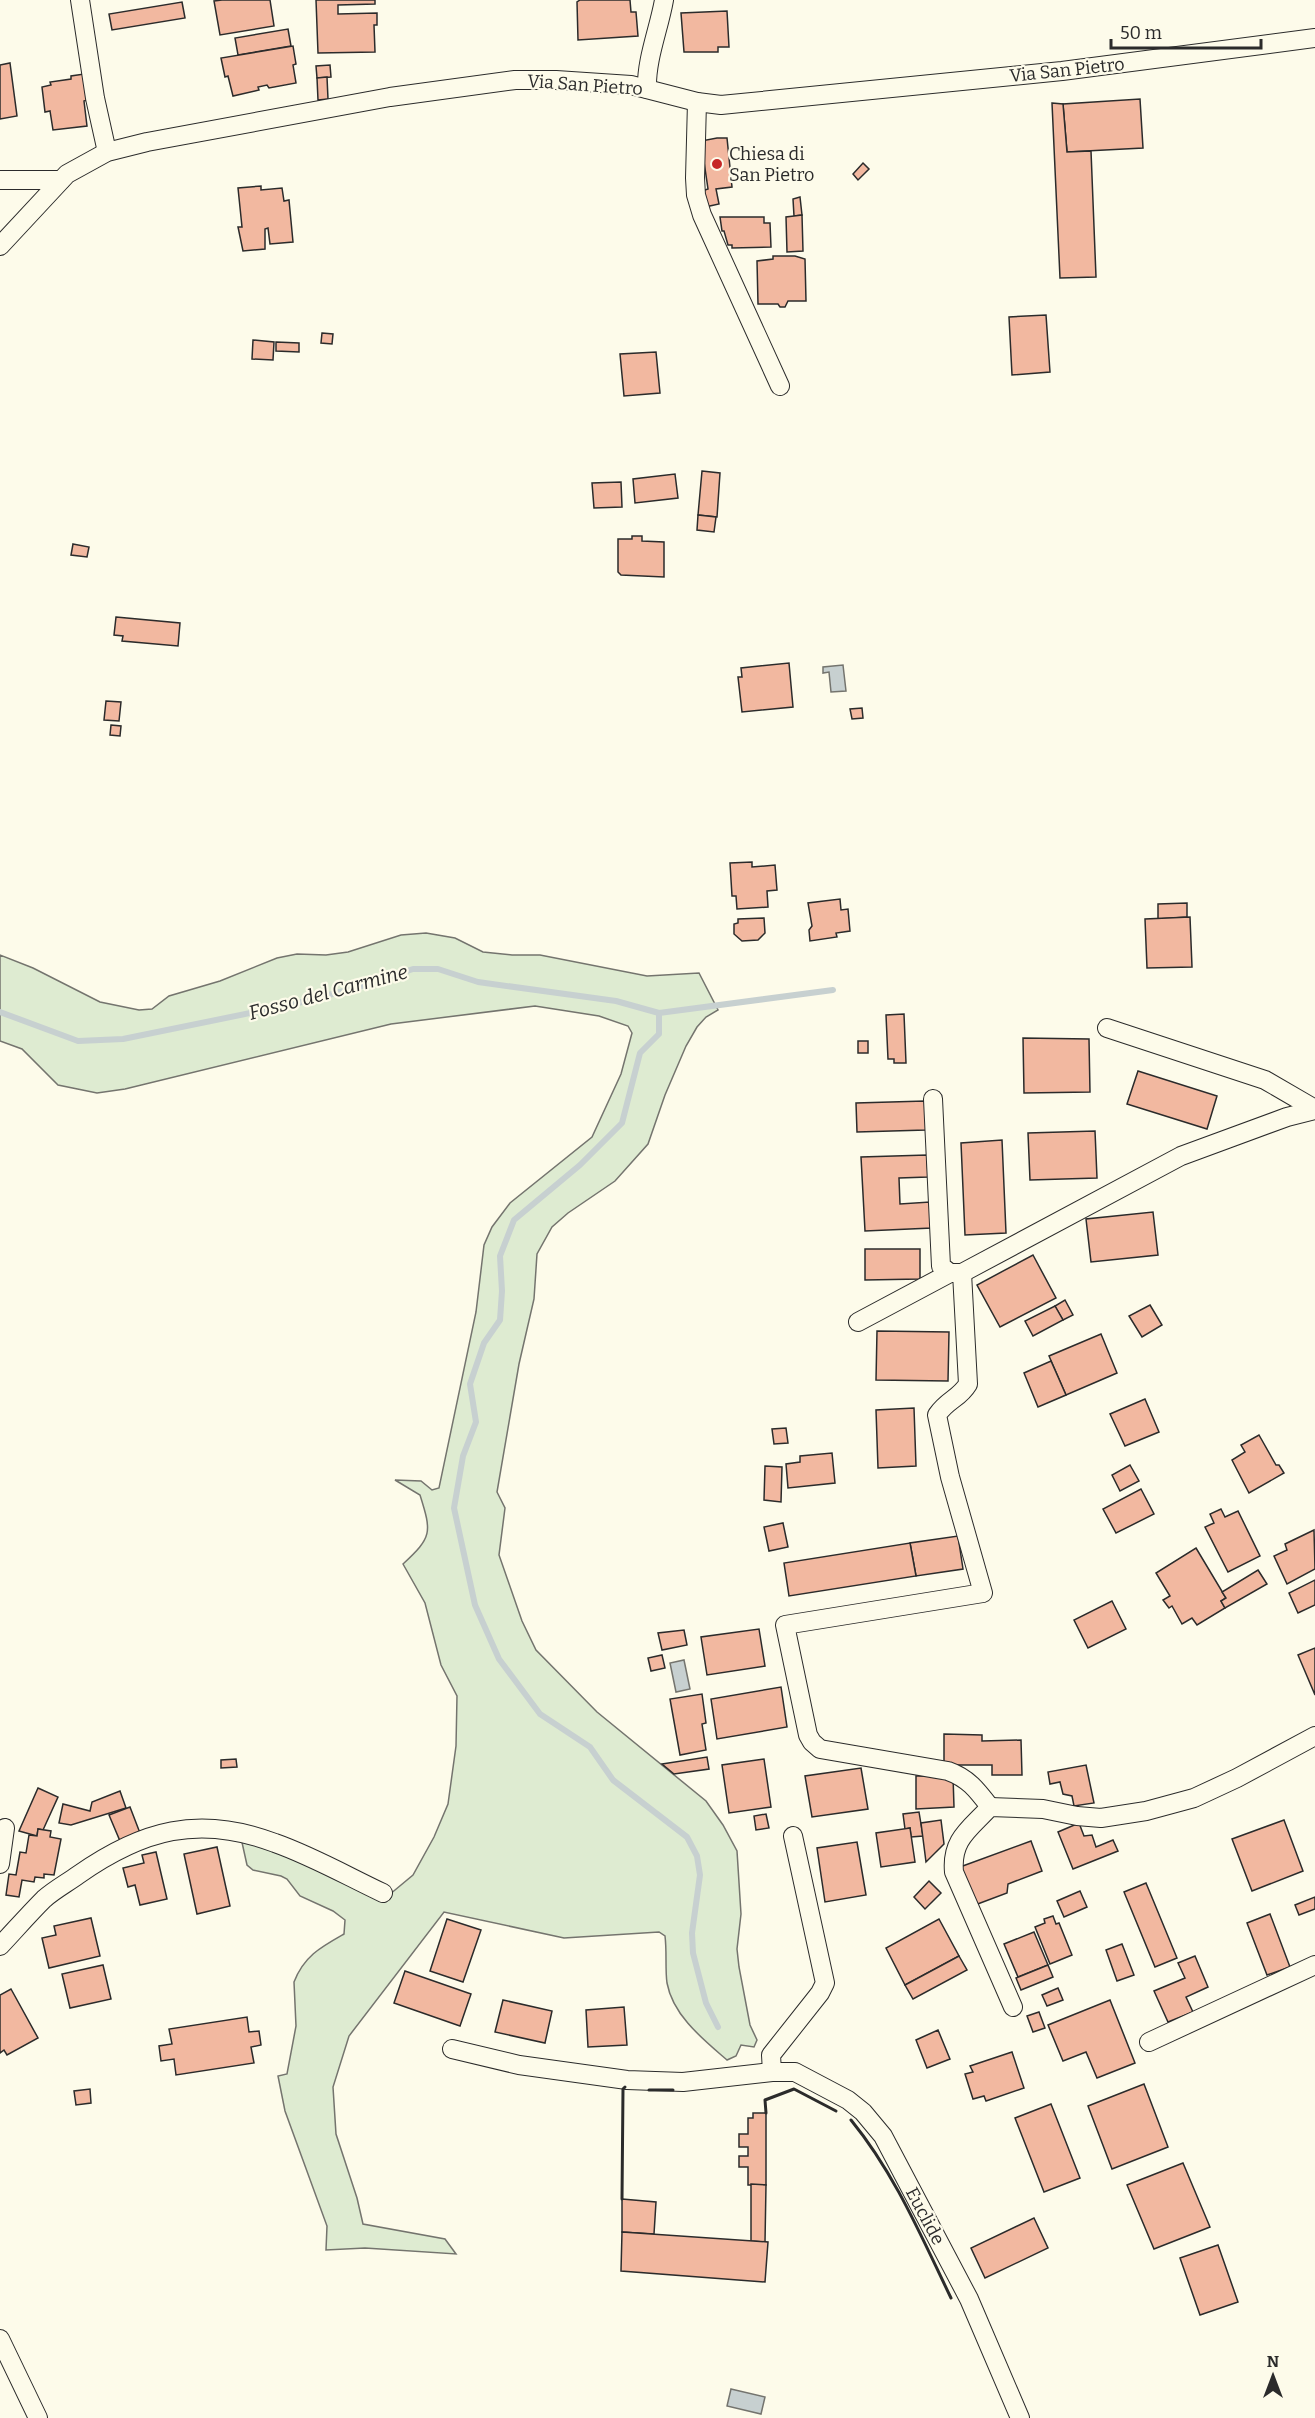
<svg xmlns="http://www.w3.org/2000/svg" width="1315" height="2418" font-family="Bitter,serif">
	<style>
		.green { fill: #deebd1; stroke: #74746e; stroke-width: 1.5 }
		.water { fill: #c7d0d0; stroke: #74746e; stroke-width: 1.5 }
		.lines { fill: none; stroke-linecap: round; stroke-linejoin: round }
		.stream { stroke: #c7d0d0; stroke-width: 6 }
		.building { fill: #f2b8a0; stroke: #2b2b2b; stroke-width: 1.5 }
		.street-casing { stroke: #2b2b2b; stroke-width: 20 }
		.street { stroke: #fdfbea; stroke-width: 18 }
		.wall { stroke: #2b2b2b; stroke-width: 3 }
		.poi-dot { fill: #c62828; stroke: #fdfbea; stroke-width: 2 }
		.labels { text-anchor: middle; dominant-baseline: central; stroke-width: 4.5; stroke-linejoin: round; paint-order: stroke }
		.street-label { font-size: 18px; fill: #2b2b2b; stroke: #fdfbea }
		.poi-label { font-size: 18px; fill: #2b2b2b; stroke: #fdfbea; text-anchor: start }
		.water-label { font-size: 20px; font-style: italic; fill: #2b2b2b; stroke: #fdfbea }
	</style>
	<rect width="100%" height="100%" fill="#fdfbea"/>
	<path class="green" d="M 426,933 L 455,938 L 483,952 L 512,955 L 540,955 L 647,976 L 699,973 L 718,1010 L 706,1017 L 697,1027 L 686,1046 L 665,1095 L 648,1144 L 615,1181 L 568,1213 L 552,1227 L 537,1254 L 534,1299 L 519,1364 L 497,1492 L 505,1508 L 499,1555 L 522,1621 L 536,1650 L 597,1712 L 706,1801 L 723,1825 L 737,1851 L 741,1914 L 737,1949 L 739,1967 L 750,2025 L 757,2040 L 754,2047 L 741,2045 L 736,2056 L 727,2060 C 704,2040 673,2016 667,1983 C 665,1968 667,1952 665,1936 L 659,1932 L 564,1938 L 444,1912 L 349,2036 L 333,2087 L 336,2134 L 357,2198 L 363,2224 L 445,2239 L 456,2254 L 365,2248 L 326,2250 L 327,2226 L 285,2111 L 278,2076 L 287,2074 L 296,2026 L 294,1982 C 304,1956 321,1947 344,1934 L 345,1920 L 333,1911 L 300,1896 L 287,1879 L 281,1876 L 253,1870 L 247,1865 L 241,1838 L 389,1895 L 413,1875 L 434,1837 L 448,1804 L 456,1746 L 457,1696 L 441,1665 L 425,1603 L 403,1564 C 432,1537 432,1533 420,1495 L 395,1480 L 421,1481 L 432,1490 L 439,1488 L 476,1312 L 484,1245 L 492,1227 L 510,1203 L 592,1137 L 621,1074 L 632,1033 L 628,1026 L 599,1016 L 535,1006 L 391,1024 L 125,1089 L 97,1093 L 58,1085 L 22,1049 L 0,1041 L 0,955 L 33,968 L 100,1002 L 139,1010 L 152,1009 L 169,996 L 220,981 L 277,958 L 297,954 L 326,955 L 348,952 L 401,935 Z"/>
	<g class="water">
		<path d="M 843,665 L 846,691 L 831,692 L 829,672 L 823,673 L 823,667 Z"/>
		<path d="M 684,1660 L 690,1689 L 676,1692 L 670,1663 Z"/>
		<path d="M 731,2389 L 765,2397 L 761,2414 L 727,2406 Z"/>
	</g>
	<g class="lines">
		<g class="stream">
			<path d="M 0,1012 L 78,1041 L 123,1039 L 294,1004 L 359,987 L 413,969 L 438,969 L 478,982 L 616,1001 L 659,1013 L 833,990"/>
			<path d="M 659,1013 L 659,1034 L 640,1053 L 622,1123 L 580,1165 L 514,1220 L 500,1256 L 502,1291 L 500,1320 L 484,1343 L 470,1384 L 476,1422 L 463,1456 L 454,1508 L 475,1605 L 499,1659 L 540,1714 L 590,1747 L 613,1780 L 687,1837 L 697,1856 L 700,1875 L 692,1933 L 693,1953 L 706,2003 L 718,2027"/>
		</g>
	</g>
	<g class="building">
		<path d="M 222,0 L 270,0 L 274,26 L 220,35 L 214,1 Z"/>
		<path d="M 316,0 L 375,0 L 375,4 L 338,5 L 338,14 L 377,13 L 377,25 L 374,25 L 375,52 L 318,53 Z"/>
		<path d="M 580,0 L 630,0 L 631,12 L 636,12 L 638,36 L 578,40 L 577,2 Z"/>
		<path d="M 182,2 L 185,18 L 112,30 L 109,14 Z"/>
		<path d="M 727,11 L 729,47 L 718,47 L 718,52 L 684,52 L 681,13 Z"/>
		<path d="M 288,29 L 291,46 L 238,55 L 235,38 Z"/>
		<path d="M 293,46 L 296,64 L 293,65 L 296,83 L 269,88 L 267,85 L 258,87 L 259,90 L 233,96 L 228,76 L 225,77 L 221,58 Z"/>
		<path d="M 10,63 L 17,116 L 0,119 L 0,65 Z"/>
		<path d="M 330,65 L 331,77 L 317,78 L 316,66 Z"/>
		<path d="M 84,74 L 87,100 L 84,101 L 87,126 L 53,130 L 50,111 L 45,112 L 42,87 L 51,85 L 50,82 L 71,79 L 71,76 Z"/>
		<path d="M 327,77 L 328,99 L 318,100 L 317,78 Z"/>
		<path d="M 1140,99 L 1143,148 L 1067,152 L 1063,104 Z"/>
		<path d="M 1052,103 L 1063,104 L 1067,152 L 1091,151 L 1096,277 L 1060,278 Z"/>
		<path d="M 717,138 L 727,138 L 732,187 L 716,189 L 719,204 L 705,207 L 702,191 L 708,189 L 701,141 Z"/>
		<path d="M 863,163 L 869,169 L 858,180 L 853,174 Z"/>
		<path d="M 261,186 L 261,190 L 282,188 L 284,201 L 289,200 L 293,242 L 270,244 L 268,228 L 265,229 L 265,249 L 243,251 L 238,227 L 242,227 L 238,188 Z"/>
		<path d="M 800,197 L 802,215 L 794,216 L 793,199 Z"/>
		<path d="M 802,215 L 803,251 L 787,252 L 786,217 Z"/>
		<path d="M 720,217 L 764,217 L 764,223 L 770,223 L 771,247 L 732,248 L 732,245 L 728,245 L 724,231 L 722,231 Z"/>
		<path d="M 773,256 L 795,256 L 805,259 L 806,301 L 788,301 L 785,307 L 780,307 L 778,304 L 758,304 L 757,261 L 773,259 Z"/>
		<path d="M 1046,315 L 1050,372 L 1012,375 L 1009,317 Z"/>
		<path d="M 322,333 L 333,334 L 332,344 L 321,343 Z"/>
		<path d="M 253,340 L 274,342 L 273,360 L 252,359 Z"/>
		<path d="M 276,342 L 299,343 L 299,352 L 276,351 Z"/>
		<path d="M 656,352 L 660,393 L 624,396 L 620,354 Z"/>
		<path d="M 702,471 L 720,473 L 717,517 L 698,515 Z"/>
		<path d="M 675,474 L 678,498 L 635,503 L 633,479 Z"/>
		<path d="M 621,482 L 622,507 L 594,508 L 592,483 Z"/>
		<path d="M 698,515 L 716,517 L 714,532 L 697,530 Z"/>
		<path d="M 632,536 L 642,536 L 642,541 L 664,542 L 664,577 L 621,575 L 618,572 L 618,539 L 632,539 Z"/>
		<path d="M 73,544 L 89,547 L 87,557 L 71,555 Z"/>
		<path d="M 116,617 L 180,623 L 178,646 L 122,641 L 123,636 L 114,635 Z"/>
		<path d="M 789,663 L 793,707 L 742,712 L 738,677 L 742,677 L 741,668 Z"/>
		<path d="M 106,701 L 121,702 L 119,721 L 104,720 Z"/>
		<path d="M 862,708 L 863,718 L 852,719 L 850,709 Z"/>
		<path d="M 111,725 L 121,726 L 120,736 L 110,735 Z"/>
		<path d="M 752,862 L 752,867 L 775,865 L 777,890 L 767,891 L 768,907 L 737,909 L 736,896 L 732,896 L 730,863 Z"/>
		<path d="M 840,899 L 841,910 L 848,909 L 850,931 L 836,933 L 837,937 L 810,941 L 809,930 L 812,926 L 808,903 Z"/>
		<path d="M 1187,903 L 1187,917 L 1158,919 L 1158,904 Z"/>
		<path d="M 1190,917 L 1192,967 L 1147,968 L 1145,919 Z"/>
		<path d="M 764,918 L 765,933 L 758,940 L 742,941 L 734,934 L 734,924 L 738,923 L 738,919 Z"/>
		<path d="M 904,1014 L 906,1063 L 894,1063 L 894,1059 L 888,1059 L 886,1015 Z"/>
		<path d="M 1023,1038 L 1089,1039 L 1090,1092 L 1024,1093 Z"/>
		<rect x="858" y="1041" width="10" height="12"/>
		<path d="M 1138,1071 L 1217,1096 L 1207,1129 L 1127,1104 Z"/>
		<path d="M 925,1101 L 926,1130 L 857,1132 L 856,1103 Z"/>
		<path d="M 1095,1131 L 1097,1178 L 1030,1180 L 1028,1133 Z"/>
		<path d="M 1002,1140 L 1006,1233 L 965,1235 L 961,1143 Z"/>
		<path d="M 927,1155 L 928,1177 L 899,1178 L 900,1204 L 930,1202 L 932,1228 L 865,1231 L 861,1157 Z"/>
		<path d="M 1153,1212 L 1158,1255 L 1091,1262 L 1086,1219 Z"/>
		<path d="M 865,1249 L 920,1249 L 920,1279 L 865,1280 Z"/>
		<path d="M 1033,1255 L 1056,1298 L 1000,1327 L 977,1285 Z"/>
		<path d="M 1065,1300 L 1073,1315 L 1063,1320 L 1055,1306 Z"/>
		<path d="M 1150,1305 L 1162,1325 L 1142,1337 L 1129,1316 Z"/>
		<path d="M 1055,1306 L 1063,1320 L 1033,1336 L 1025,1321 Z"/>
		<path d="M 877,1331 L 949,1332 L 948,1381 L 876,1380 Z"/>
		<path d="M 1101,1334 L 1117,1373 L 1066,1395 L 1049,1356 Z"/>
		<path d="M 1051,1361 L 1066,1395 L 1038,1407 L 1024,1373 Z"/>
		<path d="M 1145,1399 L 1159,1432 L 1125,1446 L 1110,1414 Z"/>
		<path d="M 914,1408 L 916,1466 L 878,1468 L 876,1410 Z"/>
		<path d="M 786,1428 L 788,1443 L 774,1444 L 772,1429 Z"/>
		<path d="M 1259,1435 L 1276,1465 L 1279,1465 L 1284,1473 L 1249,1493 L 1232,1460 L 1245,1452 L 1241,1445 Z"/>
		<path d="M 832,1453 L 835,1483 L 788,1488 L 786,1464 L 800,1462 L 800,1456 Z"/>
		<path d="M 1130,1465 L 1139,1481 L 1120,1491 L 1112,1475 Z"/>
		<path d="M 765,1466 L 782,1467 L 781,1502 L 764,1500 Z"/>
		<path d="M 1141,1489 L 1154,1514 L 1116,1533 L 1103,1509 Z"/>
		<path d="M 1221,1509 L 1225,1517 L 1238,1511 L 1260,1556 L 1228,1572 L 1205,1527 L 1214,1523 L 1210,1514 Z"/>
		<path d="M 783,1523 L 788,1547 L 769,1551 L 764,1527 Z"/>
		<path d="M 1314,1530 L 1315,1569 L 1287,1584 L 1274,1556 L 1287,1550 L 1285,1544 Z"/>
		<path d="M 958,1536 L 963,1569 L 916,1576 L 910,1543 Z"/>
		<path d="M 910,1543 L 916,1576 L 789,1596 L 784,1563 Z"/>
		<path d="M 1196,1548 L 1226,1598 L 1221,1601 L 1225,1608 L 1197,1625 L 1192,1618 L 1182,1624 L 1172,1606 L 1169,1608 L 1163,1600 L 1170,1596 L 1156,1573 Z"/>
		<path d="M 1258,1570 L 1267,1584 L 1225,1608 L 1221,1601 L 1226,1598 L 1222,1592 Z"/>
		<path d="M 1315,1580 L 1315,1605 L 1298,1613 L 1289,1593 Z"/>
		<path d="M 1112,1601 L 1126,1629 L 1088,1648 L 1074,1620 Z"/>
		<path d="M 759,1629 L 765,1666 L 707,1675 L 701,1637 Z"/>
		<path d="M 684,1630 L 687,1645 L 662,1650 L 658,1633 Z"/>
		<path d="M 1315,1648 L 1315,1695 L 1298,1655 Z"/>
		<path d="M 662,1655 L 665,1668 L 651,1671 L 648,1658 Z"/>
		<path d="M 781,1687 L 787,1727 L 717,1739 L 711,1699 Z"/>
		<path d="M 702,1694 L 706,1723 L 702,1724 L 706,1750 L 680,1755 L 670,1699 Z"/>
		<path d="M 944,1734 L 982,1735 L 982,1741 L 1021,1740 L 1022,1775 L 992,1775 L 992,1765 L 944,1765 Z"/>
		<path d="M 707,1757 L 709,1769 L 674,1774 L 662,1764 Z"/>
		<path d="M 236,1759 L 237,1767 L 221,1768 L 221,1760 Z"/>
		<path d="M 764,1759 L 771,1807 L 729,1813 L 722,1765 Z"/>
		<path d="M 1086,1765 L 1094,1803 L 1074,1806 L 1072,1796 L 1063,1794 L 1060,1782 L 1050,1784 L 1048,1772 Z"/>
		<path d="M 861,1768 L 868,1809 L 812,1817 L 805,1776 Z"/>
		<path d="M 916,1776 L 953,1776 L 954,1807 L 916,1809 Z"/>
		<path d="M 38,1788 L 58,1797 L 43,1830 L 38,1829 L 37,1836 L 19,1831 Z"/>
		<path d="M 120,1791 L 126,1808 L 71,1825 L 59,1823 L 63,1804 L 90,1811 L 92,1802 Z"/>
		<path d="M 130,1807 L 140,1833 L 120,1841 L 109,1815 Z"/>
		<path d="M 919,1812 L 923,1836 L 911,1837 L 910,1828 L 905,1829 L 903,1814 Z"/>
		<path d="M 766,1814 L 769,1828 L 756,1830 L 754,1816 Z"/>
		<path d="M 941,1820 L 944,1844 L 926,1862 L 921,1823 Z"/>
		<path d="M 1284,1820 L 1303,1871 L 1252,1891 L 1232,1839 Z"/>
		<path d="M 1079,1823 L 1084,1836 L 1092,1835 L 1096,1847 L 1113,1840 L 1118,1851 L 1073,1869 L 1058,1832 Z"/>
		<path d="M 910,1828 L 915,1862 L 881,1867 L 876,1833 Z"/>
		<path d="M 38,1829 L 51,1831 L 50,1837 L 61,1839 L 54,1875 L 44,1874 L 44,1878 L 35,1877 L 34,1882 L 22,1880 L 19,1897 L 6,1895 L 9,1874 L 16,1875 L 20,1852 L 26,1853 L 29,1835 L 37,1836 Z"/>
		<path d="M 1031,1841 L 1042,1871 L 1008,1884 L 1007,1893 L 975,1905 L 960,1867 Z"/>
		<path d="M 857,1842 L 866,1895 L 825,1902 L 817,1848 Z"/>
		<path d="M 217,1847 L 230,1906 L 197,1914 L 184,1854 Z"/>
		<path d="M 156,1852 L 167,1899 L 140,1905 L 135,1885 L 128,1887 L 123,1868 L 144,1863 L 142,1855 Z"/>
		<path d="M 929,1881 L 941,1893 L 925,1909 L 914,1897 Z"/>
		<path d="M 1146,1883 L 1177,1958 L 1155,1967 L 1124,1892 Z"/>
		<path d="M 1080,1891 L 1087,1907 L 1064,1917 L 1057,1901 Z"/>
		<path d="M 1315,1897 L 1315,1909 L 1299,1915 L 1295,1905 Z"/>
		<path d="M 1270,1914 L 1290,1967 L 1267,1975 L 1247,1923 Z"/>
		<path d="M 1053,1916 L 1056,1924 L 1059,1923 L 1072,1955 L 1050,1964 L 1035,1927 L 1045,1923 L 1044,1919 Z"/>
		<path d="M 91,1918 L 100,1956 L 49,1968 L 42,1938 L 56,1935 L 54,1926 Z"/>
		<path d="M 447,1919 L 481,1930 L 463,1982 L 430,1971 Z"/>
		<path d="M 939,1919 L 959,1956 L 905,1985 L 886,1948 Z"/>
		<path d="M 1034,1932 L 1048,1965 L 1018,1977 L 1004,1944 Z"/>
		<path d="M 1122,1944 L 1134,1975 L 1117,1981 L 1106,1950 Z"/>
		<path d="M 959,1956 L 967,1970 L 913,1999 L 905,1985 Z"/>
		<path d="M 1195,1956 L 1208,1987 L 1186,1997 L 1193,2012 L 1168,2022 L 1154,1991 L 1185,1978 L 1178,1963 Z"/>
		<path d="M 103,1965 L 111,1999 L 70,2008 L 62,1974 Z"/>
		<path d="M 1048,1965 L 1053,1977 L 1021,1990 L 1016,1978 Z"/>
		<path d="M 405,1971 L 471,1994 L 460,2026 L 394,2003 Z"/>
		<path d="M 1058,1988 L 1063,2000 L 1047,2006 L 1042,1995 Z"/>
		<path d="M 11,1989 L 38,2038 L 7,2055 L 4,2050 L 0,2053 L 0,1995 Z"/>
		<path d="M 503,2000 L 552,2011 L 545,2043 L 495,2032 Z"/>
		<path d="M 1110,2000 L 1135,2063 L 1097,2078 L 1086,2052 L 1063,2061 L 1048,2025 Z"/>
		<path d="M 624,2007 L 627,2045 L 588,2047 L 586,2010 Z"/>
		<path d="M 1039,2012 L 1045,2028 L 1033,2032 L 1027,2016 Z"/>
		<path d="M 247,2017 L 249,2032 L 259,2031 L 261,2045 L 251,2047 L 254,2063 L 176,2075 L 174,2059 L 161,2061 L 159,2046 L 172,2044 L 169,2029 Z"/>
		<path d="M 938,2030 L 950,2059 L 927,2068 L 916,2040 Z"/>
		<path d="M 1012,2052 L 1024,2088 L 986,2101 L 984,2096 L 973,2099 L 965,2074 L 973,2072 L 970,2066 Z"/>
		<path d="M 1144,2084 L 1168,2147 L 1112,2169 L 1088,2106 Z"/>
		<path d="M 90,2089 L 91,2103 L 76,2105 L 74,2091 Z"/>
		<path d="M 1051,2104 L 1080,2178 L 1044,2192 L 1015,2118 Z"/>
		<path d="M 753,2113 L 766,2113 L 766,2185 L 748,2185 L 748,2167 L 739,2167 L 739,2156 L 748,2156 L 748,2147 L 739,2147 L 739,2134 L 748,2134 L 748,2118 L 753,2118 Z"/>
		<path d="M 1183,2163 L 1210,2227 L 1154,2249 L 1127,2185 Z"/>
		<path d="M 751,2184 L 766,2185 L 765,2242 L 751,2241 Z"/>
		<path d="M 622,2199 L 656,2202 L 654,2234 L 622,2232 Z"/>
		<path d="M 1034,2218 L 1048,2248 L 985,2278 L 971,2248 Z"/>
		<path d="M 622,2232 L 768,2242 L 765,2282 L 621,2271 Z"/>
		<path d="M 1218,2245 L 1238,2302 L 1200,2315 L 1180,2258 Z"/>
	</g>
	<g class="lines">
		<g class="street-casing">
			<g id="street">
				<path d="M 80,0 L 95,98 L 107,152"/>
				<path d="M 647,89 C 646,59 659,29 664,0"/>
				<path d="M 697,102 L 695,178 L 696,195 L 702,215 L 780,386"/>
				<path d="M 0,180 L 61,180"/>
				<path d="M 0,246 L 67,174 L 107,152 L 147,142 L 390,97 L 515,80 L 556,80 L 631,85 L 697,102 L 721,105 L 1062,71 L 1315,38"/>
				<path d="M 1107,1028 L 1265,1080 L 1315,1109"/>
				<path d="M 933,1099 L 941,1266 L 950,1273 L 962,1273 L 1181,1156 L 1287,1117 L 1315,1110"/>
				<path d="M 962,1273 L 968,1384 C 959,1399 948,1399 937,1415 L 950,1477 L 983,1593 L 785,1625 L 808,1735 L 812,1742 L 820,1749 L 948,1771 C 968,1778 977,1790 990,1807"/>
				<path d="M 858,1322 L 950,1273"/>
				<path d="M 0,1864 L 5,1828"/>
				<path d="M 0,1946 C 15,1930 29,1914 44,1899 C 54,1890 67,1883 78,1875 C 142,1830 199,1814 275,1843 C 312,1856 347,1876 383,1893"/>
				<path d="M 1013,2007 L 954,1872 C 951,1839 970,1829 990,1807 L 1043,1809 L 1077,1816 L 1101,1818 L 1146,1811 L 1194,1798 L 1237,1778 L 1315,1736"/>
				<path d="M 1149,2042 L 1315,1965"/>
				<path d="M 452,2049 L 519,2065 L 627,2080 L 683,2082 L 772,2072 L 795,2072 L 848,2100 L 863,2112 L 883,2136 L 969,2299 L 1020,2418"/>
				<path d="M 772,2072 L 771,2055 L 820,1993 L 825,1983 L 793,1836"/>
				<path d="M 0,2339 L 38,2418"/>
			</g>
		</g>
		<use href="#street" class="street"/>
		<g class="wall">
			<path d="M 649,2090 L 673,2090"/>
			<path d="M 766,2113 L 765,2100 L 794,2089 L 836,2111"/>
			<path d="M 851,2120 C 895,2174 921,2236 951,2298"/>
			<path d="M 622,2199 L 623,2089 L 625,2087"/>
		</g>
	</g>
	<circle class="poi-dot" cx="717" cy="164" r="6"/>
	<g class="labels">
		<g class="street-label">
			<text transform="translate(1067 70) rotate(-6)">Via San Pietro</text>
			<text transform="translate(585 85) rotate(4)">Via San Pietro</text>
			<text transform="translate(925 2216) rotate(62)">Euclide</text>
		</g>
		<g class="poi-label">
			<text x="729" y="154">Chiesa di<tspan x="729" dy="21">San Pietro</tspan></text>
		</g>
		<g class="water-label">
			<text transform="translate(328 992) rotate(-15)">Fosso del Carmine</text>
		</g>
	</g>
	<g transform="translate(1273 2376)" stroke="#fdfbea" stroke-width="4.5" paint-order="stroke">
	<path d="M0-4.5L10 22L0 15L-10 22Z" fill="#2b2b2b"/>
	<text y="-9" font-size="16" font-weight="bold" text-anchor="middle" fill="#2b2b2b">N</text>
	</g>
	<path d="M1111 39v9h150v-9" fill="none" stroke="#2b2b2b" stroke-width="3"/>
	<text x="1120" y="39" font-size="18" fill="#2b2b2b" stroke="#fdfbea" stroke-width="4.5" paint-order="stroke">50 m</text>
</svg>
